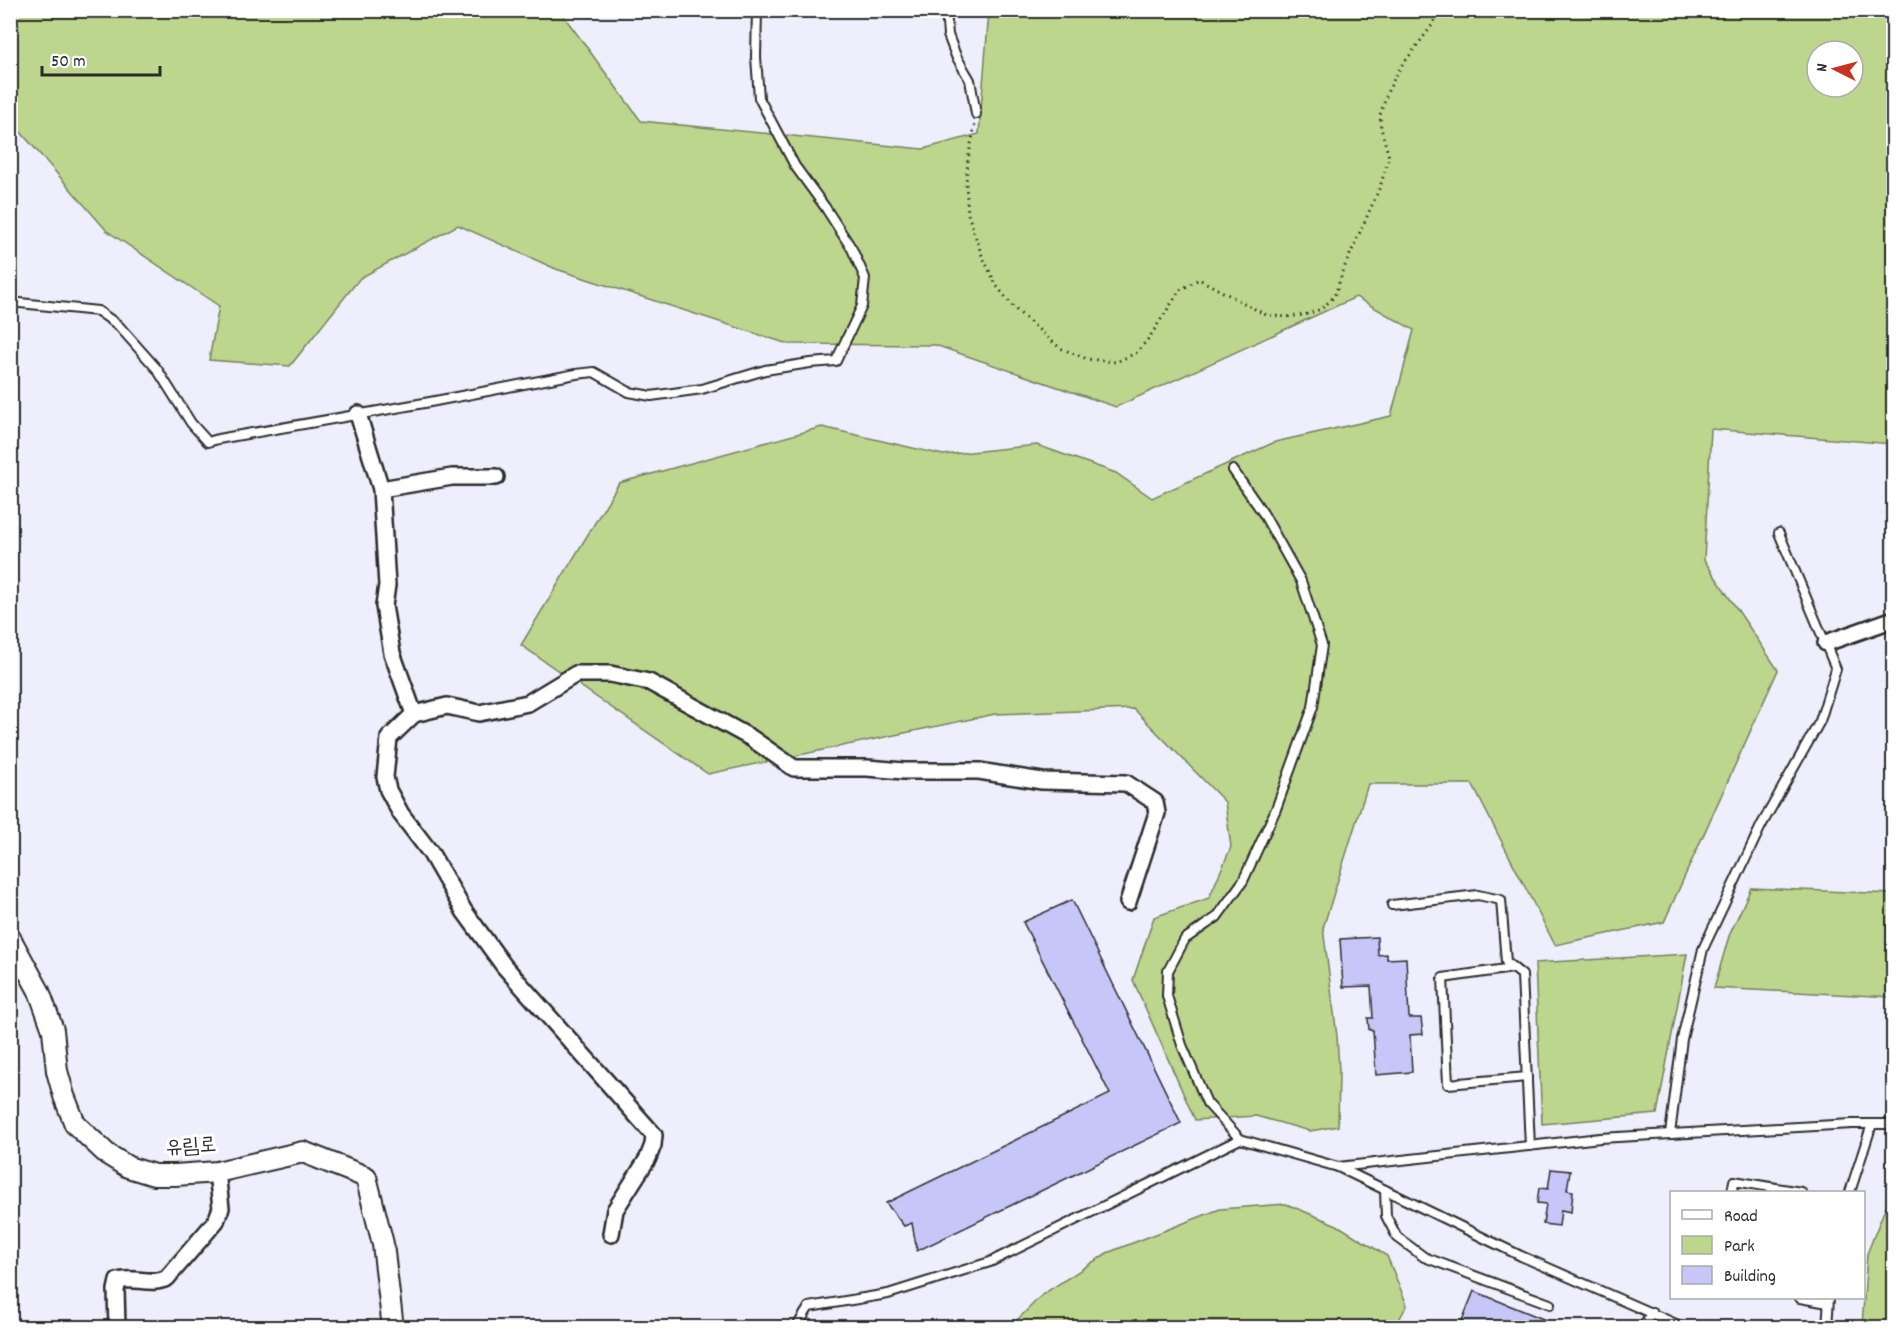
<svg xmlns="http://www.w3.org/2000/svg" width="1904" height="1338" font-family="Dekko,'Poor Story',sans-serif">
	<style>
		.green { fill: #bdd68d; stroke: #74805c; stroke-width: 1.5; fill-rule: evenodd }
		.building { fill: #c6c6f9; stroke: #2b2b2b; stroke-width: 1.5 }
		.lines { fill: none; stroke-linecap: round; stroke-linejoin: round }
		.service-casing { stroke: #2b2b2b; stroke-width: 12 }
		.minor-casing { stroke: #2b2b2b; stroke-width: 20 }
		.tertiary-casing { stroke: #2b2b2b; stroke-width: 24 }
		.path { stroke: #2b2b2b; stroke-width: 3; stroke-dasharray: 1.5 4.5; stroke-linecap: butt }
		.service { stroke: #fff; stroke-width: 8 }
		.minor { stroke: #fff; stroke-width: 15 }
		.tertiary { stroke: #fff; stroke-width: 20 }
		.labels { text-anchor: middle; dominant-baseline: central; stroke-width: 6; stroke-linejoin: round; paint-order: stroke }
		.street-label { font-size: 21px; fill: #2b2b2b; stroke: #fff }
	</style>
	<rect width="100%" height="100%" fill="#eeeefd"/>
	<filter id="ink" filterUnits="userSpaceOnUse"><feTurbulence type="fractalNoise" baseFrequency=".0167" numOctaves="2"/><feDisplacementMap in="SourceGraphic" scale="12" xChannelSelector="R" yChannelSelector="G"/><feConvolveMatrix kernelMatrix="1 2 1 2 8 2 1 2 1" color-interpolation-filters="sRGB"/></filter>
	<g filter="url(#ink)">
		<g class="green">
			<path d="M 10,11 L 560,11 L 641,121 L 923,149 L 979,134 L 989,11 L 1893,11 L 1893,444 L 1711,429 L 1704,560 L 1778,670 L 1664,922 L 1555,945 L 1472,784 L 1368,784 L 1323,928 L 1337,1036 L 1339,1070 L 1338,1126 L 1310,1131 L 1256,1116 L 1195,1120 L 1133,980 L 1154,917 L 1209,898 L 1231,847 L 1225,802 L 1134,709 L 995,714 L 708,774 L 521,645 L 619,483 L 822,427 L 943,455 L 1037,445 L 1116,473 L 1152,498 L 1275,442 L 1391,416 L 1414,330 L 1356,297 L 1116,407 L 935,345 L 788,344 L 556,269 L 458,225 L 360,278 L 290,366 L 209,360 L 219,306 L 107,231 L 11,121 ZM 1817,51 L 1853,51 L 1853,87 L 1817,87 Z"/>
			<path d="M 1751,888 L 1893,894 L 1893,997 L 1714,988 L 1729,936 Z"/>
			<path d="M 1687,954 L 1657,1114 L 1542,1124 L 1535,963 Z"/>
			<path d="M 1893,1188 L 1893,1327 L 1862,1327 L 1867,1254 Z"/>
			<path d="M 1286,1204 L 1337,1225 L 1387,1256 L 1407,1305 L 1395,1327 L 1010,1327 L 1043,1294 L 1107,1253 L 1220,1209 Z"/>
		</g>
		<g class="building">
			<path d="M 1072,900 L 1181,1123 L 917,1251 L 912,1223 L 904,1226 L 886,1203 L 1110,1094 L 1023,922 Z"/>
			<path d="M 1377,937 L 1378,955 L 1387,954 L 1387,959 L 1406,958 L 1409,1018 L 1421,1018 L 1423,1034 L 1410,1035 L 1412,1072 L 1376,1075 L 1373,1030 L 1369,1030 L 1368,1018 L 1373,1018 L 1371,986 L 1343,987 L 1340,939 Z"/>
			<path d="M 1551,1169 L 1570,1171 L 1567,1190 L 1573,1191 L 1571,1212 L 1561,1210 L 1559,1226 L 1543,1224 L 1546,1204 L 1537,1203 L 1539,1188 L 1548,1189 Z"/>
			<path d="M 1474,1291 L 1563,1327 L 1563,1328 L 1459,1328 Z"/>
		</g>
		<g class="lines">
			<g class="service-casing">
				<g id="service">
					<path d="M 946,10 L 948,35 L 956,56 L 970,80 L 976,114"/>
					<path d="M 10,302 L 98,311 L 118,325 L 157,369 L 191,423 L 208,442 L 218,439 L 430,402 L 576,374 L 594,372 L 629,392 L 651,396 L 702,389 L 765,370 L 810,363 L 836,361 L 862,306 L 865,278 L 852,249 L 825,207 L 795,166 L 759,98 L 756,57 L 757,10"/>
					<path d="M 1233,470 L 1263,513 L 1301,581 L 1322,645 L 1313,707 L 1276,809 L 1243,881 L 1217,917 L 1185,939 L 1168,971 L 1167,996 L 1182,1045 L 1207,1103 L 1240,1139 L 1338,1167 L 1600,1138 L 1852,1124 L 1894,1124"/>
					<path d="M 1392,905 L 1478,895 L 1501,900 L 1506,962 L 1522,975 L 1530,1146"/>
					<path d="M 1513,968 L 1443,978 L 1448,1084 L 1527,1077"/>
					<path d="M 1670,1134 L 1682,1039 L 1703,949 L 1761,826 L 1820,721 L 1836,669 L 1779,533"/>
					<path d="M 1338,1167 L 1521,1256 L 1685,1328"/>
					<path d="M 1385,1190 L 1386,1216 L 1397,1237 L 1424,1257 L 1550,1304"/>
					<path d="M 1732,1192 L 1734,1181 L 1801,1192"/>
					<path d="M 1850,1192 L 1872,1124"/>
					<path d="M 1800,1298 L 1828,1303"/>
					<path d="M 796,1328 L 809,1307 L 888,1294 L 990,1262 L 1240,1139"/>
					<path d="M 1642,1328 L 1652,1312"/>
					<path d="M 1827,1328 L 1829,1298"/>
				</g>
			</g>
			<g class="minor-casing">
				<g id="minor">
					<path d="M 358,414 L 381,489 L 387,585 L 384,606 L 392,653 L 414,714"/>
					<path d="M 381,489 L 452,477 L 496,477"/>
					<path d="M 1826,643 L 1894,619"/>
					<path d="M 10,975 L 25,965"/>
					<path d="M 611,1234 L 615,1210 L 648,1158 L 653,1145 L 654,1135 L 504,966 L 464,911 L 430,852 L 401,814 L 388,790 L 385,777 L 389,738 L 414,714 L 447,706 L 479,713 L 528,703 L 576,674 L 610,674 L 649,682 L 751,738 L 794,768 L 867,768 L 904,771 L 979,771 L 1042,781 L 1126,783 L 1155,802 L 1157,813 L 1128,902"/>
					<path d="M 117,1328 L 116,1290 L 118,1281 C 134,1276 152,1286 167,1278 L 216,1221 L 221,1208 L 217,1172"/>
				</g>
			</g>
			<g class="tertiary-casing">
				<path id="tertiary" d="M 10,938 L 39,991 L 53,1030 L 57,1071 L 64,1096 L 75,1124 L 107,1154 L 128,1167 L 154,1175 L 175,1175 L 217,1172 L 303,1152 L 366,1177 L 383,1244 L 393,1328"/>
			</g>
			<path class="path" d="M 975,125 L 968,159 L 966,184 L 968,214 L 981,253 L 996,285 L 1015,309 L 1060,348 L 1087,359 L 1116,362 L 1136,353 L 1149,338 L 1180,290 L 1199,279 L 1266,315 L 1286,317 L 1304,315 L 1321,309 L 1334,297 L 1345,266 L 1380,187 L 1389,157 L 1381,128 L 1380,115 L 1388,91 L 1398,71 L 1433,24 L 1438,10"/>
			<use href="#service" class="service"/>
			<use href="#minor" class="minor"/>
			<use href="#tertiary" class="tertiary"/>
		</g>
	</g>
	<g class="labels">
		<g class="street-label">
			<text transform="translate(191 1148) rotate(-4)">유림로</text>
		</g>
	</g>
	<rect width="1904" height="1338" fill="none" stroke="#fff" stroke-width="36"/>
	<rect x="18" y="18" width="1868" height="1302" fill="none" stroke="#2b2b2b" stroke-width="2" filter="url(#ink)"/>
	<rect x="1670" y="1191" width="195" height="108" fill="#ffffff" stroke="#aaaaaa" stroke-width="1.5"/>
	<rect x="1682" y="1210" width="30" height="9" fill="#ffffff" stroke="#aaaaaa" stroke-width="1.5"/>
	<text x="1724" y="1221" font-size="18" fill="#2b2b2b">Road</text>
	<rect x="1682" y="1236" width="30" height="18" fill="#bdd68d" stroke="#aaaaaa" stroke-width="1.5"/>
	<text x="1724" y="1251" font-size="18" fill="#2b2b2b">Park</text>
	<rect x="1682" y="1266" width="30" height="18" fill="#c6c6f9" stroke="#aaaaaa" stroke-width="1.5"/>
	<text x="1724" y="1281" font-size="18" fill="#2b2b2b">Building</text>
	<g transform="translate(1835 69) rotate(276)"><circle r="28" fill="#ffffff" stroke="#aaaaaa" stroke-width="1.5"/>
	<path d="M0-4.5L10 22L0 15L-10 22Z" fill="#c8321e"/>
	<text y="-9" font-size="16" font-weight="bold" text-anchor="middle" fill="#2b2b2b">N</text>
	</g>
	<path d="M42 66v9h118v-9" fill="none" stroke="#2b2b2b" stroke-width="3"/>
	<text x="51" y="66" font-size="18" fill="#2b2b2b" stroke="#ffffff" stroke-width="4.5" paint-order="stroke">50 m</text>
</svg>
